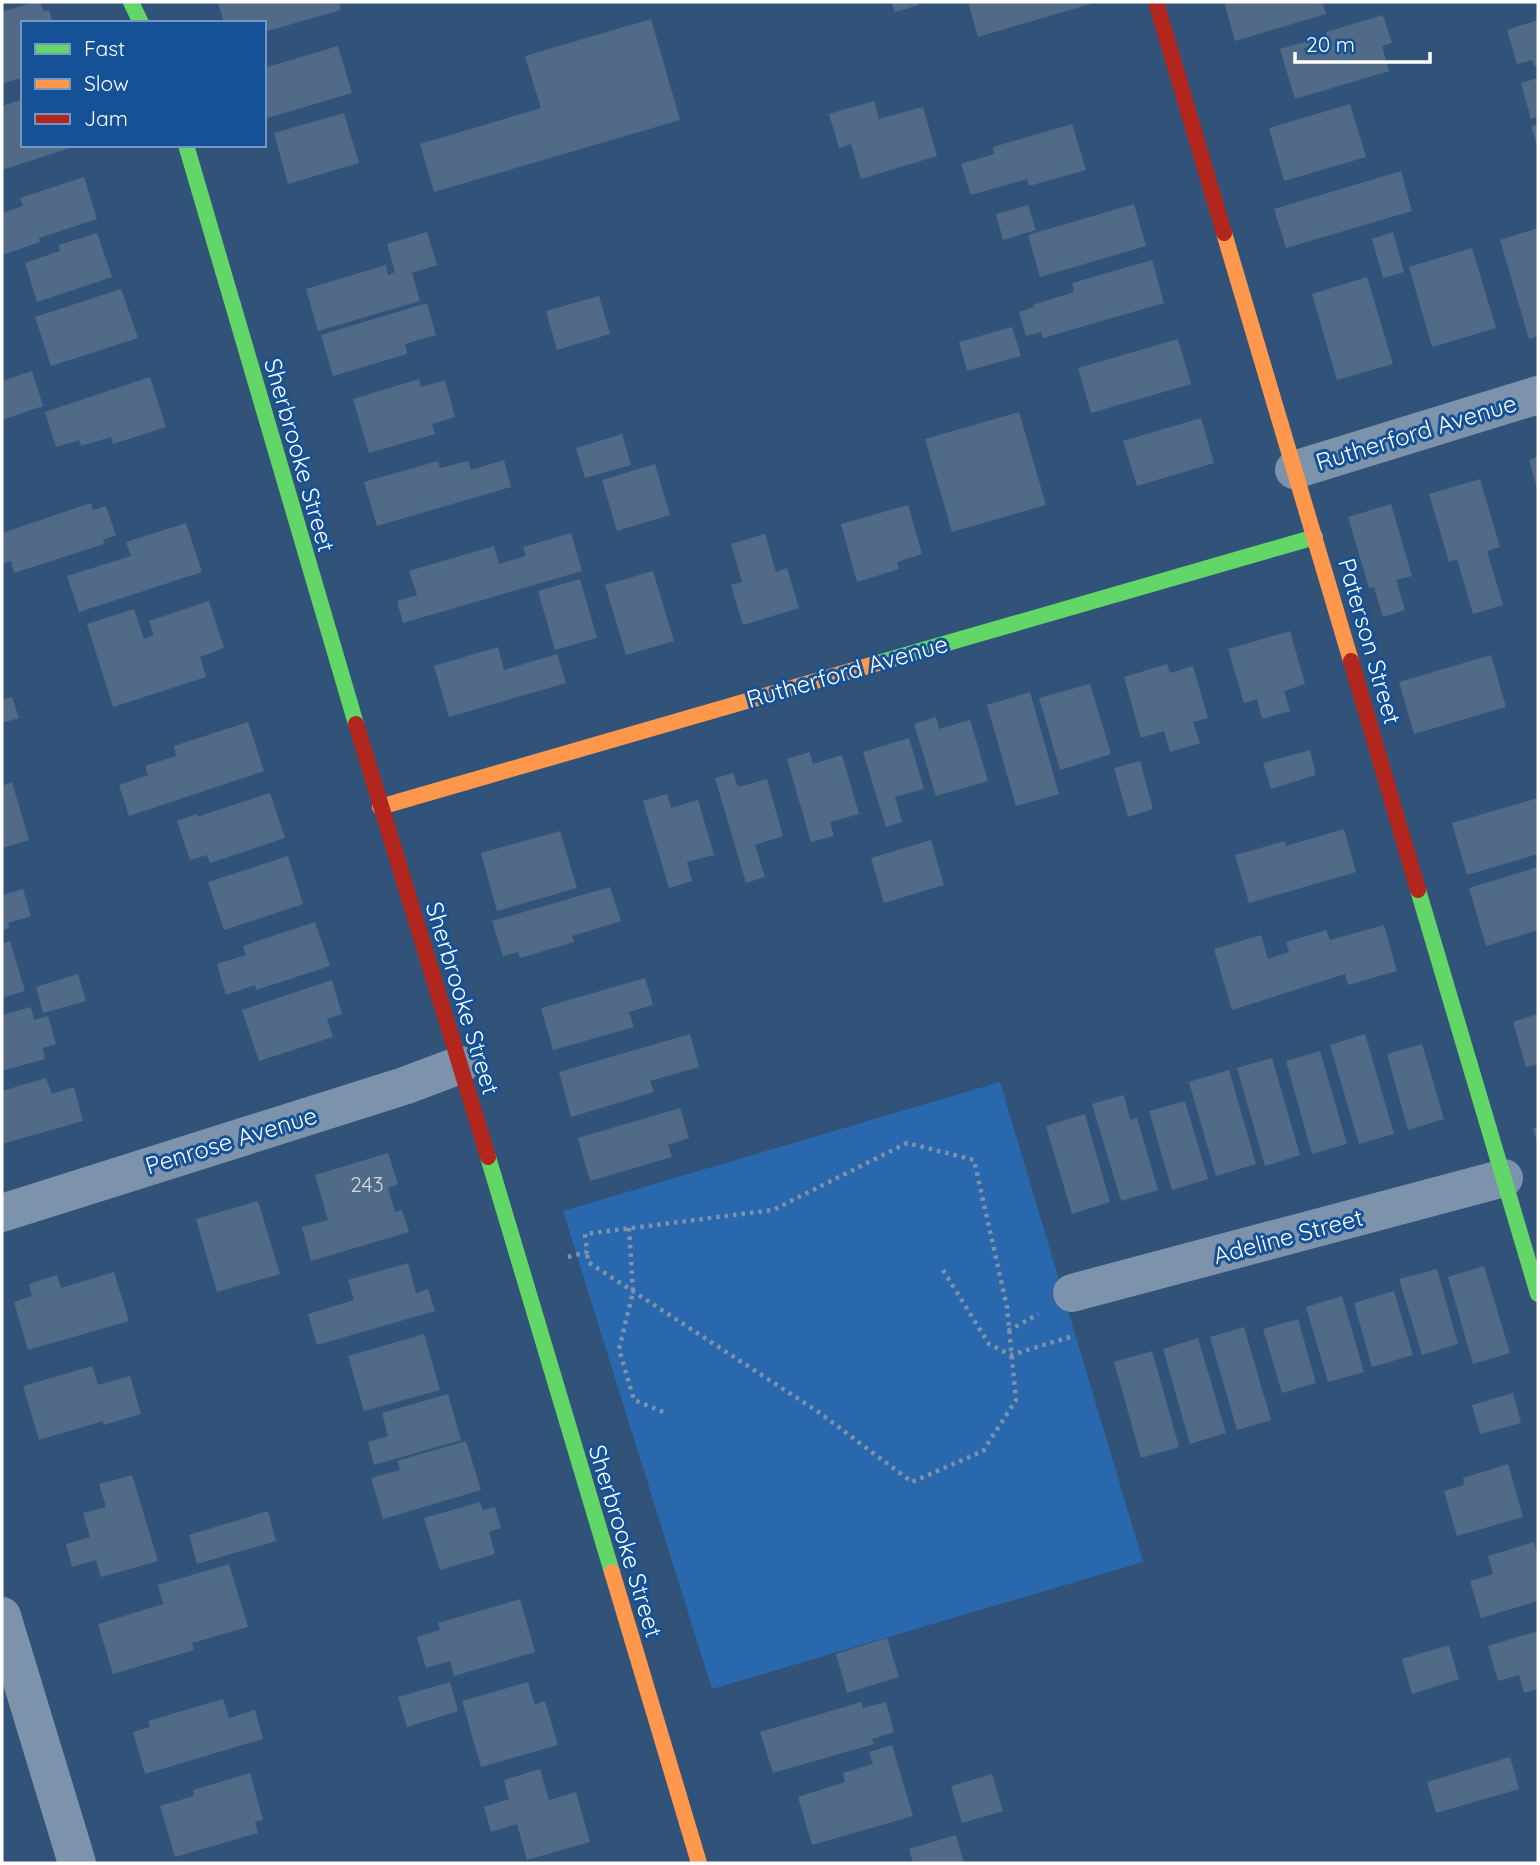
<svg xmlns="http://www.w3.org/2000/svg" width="1540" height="1865" font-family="Quicksand,sans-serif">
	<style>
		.green { fill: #2a68ad }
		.building { fill: #506a88 }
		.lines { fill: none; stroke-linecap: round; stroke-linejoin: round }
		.path { stroke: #7c93ab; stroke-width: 4.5; stroke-dasharray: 3.5 5; stroke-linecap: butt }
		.street { stroke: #7c93ab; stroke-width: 38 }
		.fast { stroke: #63d668; stroke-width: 16 }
		.slow { stroke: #ff974d; stroke-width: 16 }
		.jam { stroke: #b3261e; stroke-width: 16 }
		.labels { text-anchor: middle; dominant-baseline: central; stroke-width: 6; stroke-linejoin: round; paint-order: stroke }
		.number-label { font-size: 21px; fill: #d3dae1 }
		.street-label { font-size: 24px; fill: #fff; stroke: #155196 }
	</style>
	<rect width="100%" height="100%" fill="#325379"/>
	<path class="green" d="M 1000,1082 L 1143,1562 L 712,1689 L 563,1211 Z"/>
	<g class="building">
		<path d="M 34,2 L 40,2 L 44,12 L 49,10 L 53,23 L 23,23 L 23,77 L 2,84 L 2,12 Z"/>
		<path d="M 218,2 L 339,2 L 341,10 L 264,32 L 264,23 L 224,23 Z"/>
		<path d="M 891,2 L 918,2 L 919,5 L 895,12 Z"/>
		<path d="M 968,2 L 1097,2 L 978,37 Z"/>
		<path d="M 1224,2 L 1322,2 L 1326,14 L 1235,41 Z"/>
		<path d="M 1383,15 L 1392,43 L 1382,46 L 1389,71 L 1295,99 L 1280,49 L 1327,36 L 1326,32 Z"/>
		<path d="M 651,19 L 680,120 L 434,192 L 420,144 L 541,108 L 525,56 Z"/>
		<path d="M 1538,20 L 1538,66 L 1535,67 L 1532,60 L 1517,64 L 1507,30 Z"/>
		<path d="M 338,46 L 352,93 L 264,119 L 264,68 Z"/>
		<path d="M 1538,78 L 1538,116 L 1531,119 L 1521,83 Z"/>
		<path d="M 23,99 L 23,145 L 76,146 L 2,170 L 2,106 Z"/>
		<path d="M 874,101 L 879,119 L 923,107 L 937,156 L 861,179 L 851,144 L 839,148 L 829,114 Z"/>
		<path d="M 1350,104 L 1366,157 L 1284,181 L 1269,128 Z"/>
		<path d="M 344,113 L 359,163 L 288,184 L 274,133 Z"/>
		<path d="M 1072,124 L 1086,170 L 1029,186 L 1027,179 L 971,195 L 961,164 L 994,154 L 993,147 Z"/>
		<path d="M 1538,124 L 1538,148 L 1531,126 Z"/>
		<path d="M 1401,171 L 1412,211 L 1286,248 L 1274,209 Z"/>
		<path d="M 84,177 L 97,219 L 39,238 L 40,242 L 2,255 L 2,213 L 23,206 L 20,198 Z"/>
		<path d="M 1134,204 L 1146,246 L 1040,277 L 1028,235 Z"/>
		<path d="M 1028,205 L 1036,230 L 1003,240 L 996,214 Z"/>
		<path d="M 1538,228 L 1538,336 L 1529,339 L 1500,240 Z"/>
		<path d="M 427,232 L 437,265 L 412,273 L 420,301 L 318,331 L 306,289 L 386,265 L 388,275 L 395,272 L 387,244 Z"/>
		<path d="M 1393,232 L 1404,272 L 1383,278 L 1372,239 Z"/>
		<path d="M 97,233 L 112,277 L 37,302 L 25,263 L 60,251 L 59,245 Z"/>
		<path d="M 1472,248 L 1496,328 L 1432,347 L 1409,267 Z"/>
		<path d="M 1152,260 L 1164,303 L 1043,338 L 1041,332 L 1026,336 L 1019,312 L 1034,307 L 1033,305 L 1074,292 L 1072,283 Z"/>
		<path d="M 1367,277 L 1393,364 L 1337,380 L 1312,294 Z"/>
		<path d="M 121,289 L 138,338 L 51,366 L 35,317 Z"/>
		<path d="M 599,296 L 610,334 L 557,350 L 546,311 Z"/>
		<path d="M 427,303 L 436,335 L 405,344 L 407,354 L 333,376 L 321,335 Z"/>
		<path d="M 1012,327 L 1021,356 L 967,371 L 959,342 Z"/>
		<path d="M 1178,339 L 1191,384 L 1091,413 L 1078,368 Z"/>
		<path d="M 32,371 L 43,406 L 2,420 L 2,381 Z"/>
		<path d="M 150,377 L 166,427 L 113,444 L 111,437 L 81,446 L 79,440 L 56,447 L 45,412 Z"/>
		<path d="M 419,379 L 421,387 L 445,380 L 455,417 L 432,424 L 435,434 L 369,453 L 353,399 Z"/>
		<path d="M 1019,412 L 1046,505 L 952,532 L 925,439 Z"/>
		<path d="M 1201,418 L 1214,463 L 1137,486 L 1123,441 Z"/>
		<path d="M 622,434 L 631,465 L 585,478 L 576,448 Z"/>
		<path d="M 1538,457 L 1538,491 L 1529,460 Z"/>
		<path d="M 504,460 L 511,487 L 377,526 L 364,482 L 438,461 L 440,468 L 468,461 L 471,470 Z"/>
		<path d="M 655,464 L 670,515 L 617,531 L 602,480 Z"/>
		<path d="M 1480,479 L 1500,547 L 1487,551 L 1503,605 L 1473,614 L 1457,559 L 1449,562 L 1429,494 Z"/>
		<path d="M 91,503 L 93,510 L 106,506 L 116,535 L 103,540 L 104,544 L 14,573 L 11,561 L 2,564 L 2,533 Z"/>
		<path d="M 1391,504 L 1412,576 L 1396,580 L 1405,610 L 1383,617 L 1374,587 L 1369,588 L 1348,517 Z"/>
		<path d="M 908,505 L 922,554 L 897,562 L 899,569 L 857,582 L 841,524 Z"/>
		<path d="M 186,523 L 202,572 L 79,612 L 67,576 L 131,556 L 126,542 Z"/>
		<path d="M 571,533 L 582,571 L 403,623 L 397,601 L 417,595 L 409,571 L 494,546 L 499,564 L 526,556 L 523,547 Z"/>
		<path d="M 765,534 L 776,572 L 787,568 L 799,608 L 743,625 L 731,585 L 742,582 L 731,544 Z"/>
		<path d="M 653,571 L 674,641 L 626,655 L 605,585 Z"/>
		<path d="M 580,579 L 597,638 L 555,650 L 538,591 Z"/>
		<path d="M 209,601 L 224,648 L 200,657 L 206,677 L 113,707 L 87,624 L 134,609 L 144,639 L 154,635 L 149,621 Z"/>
		<path d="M 1290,631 L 1305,684 L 1284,691 L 1290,711 L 1262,719 L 1257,699 L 1244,703 L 1228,649 Z"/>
		<path d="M 498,647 L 504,670 L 557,654 L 566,683 L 449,717 L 434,666 Z"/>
		<path d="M 1491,655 L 1506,707 L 1414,734 L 1399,682 Z"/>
		<path d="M 1167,664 L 1170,673 L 1193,666 L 1208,718 L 1193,722 L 1200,743 L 1170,752 L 1164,731 L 1141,738 L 1124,677 Z"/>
		<path d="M 1090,684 L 1111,754 L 1060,770 L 1039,698 Z"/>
		<path d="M 1030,692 L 1059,794 L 1016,806 L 987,705 Z"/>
		<path d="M 12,697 L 19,718 L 2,723 L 2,700 Z"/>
		<path d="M 936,717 L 939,729 L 970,720 L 988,781 L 936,796 L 914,724 Z"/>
		<path d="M 248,722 L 264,771 L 129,816 L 119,785 L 148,775 L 145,766 L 176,756 L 174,746 Z"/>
		<path d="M 909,738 L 924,789 L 895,797 L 902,822 L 886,827 L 863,752 Z"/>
		<path d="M 1310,750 L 1316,775 L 1271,789 L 1263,763 Z"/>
		<path d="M 810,752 L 813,764 L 842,755 L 859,814 L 830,822 L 834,836 L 811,842 L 787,759 Z"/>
		<path d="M 1140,761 L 1153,809 L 1128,817 L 1114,768 Z"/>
		<path d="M 733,773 L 738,787 L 767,779 L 783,836 L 755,845 L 765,877 L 746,883 L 715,778 Z"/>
		<path d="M 12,782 L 29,840 L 2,848 L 2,786 Z"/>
		<path d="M 270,793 L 285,838 L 210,863 L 207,855 L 190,860 L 177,821 L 197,814 L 197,817 Z"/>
		<path d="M 667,794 L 671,808 L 698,800 L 714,855 L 687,862 L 692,881 L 669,888 L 643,801 Z"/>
		<path d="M 1538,798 L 1538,854 L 1467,875 L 1452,823 Z"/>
		<path d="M 1344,829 L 1356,872 L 1249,903 L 1235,855 L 1285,841 L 1286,846 Z"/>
		<path d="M 560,831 L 577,888 L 497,911 L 481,853 Z"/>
		<path d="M 931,840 L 944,885 L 884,903 L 871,858 Z"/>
		<path d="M 288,856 L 303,904 L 224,930 L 208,882 Z"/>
		<path d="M 1538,867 L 1538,930 L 1486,946 L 1469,888 Z"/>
		<path d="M 610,887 L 621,921 L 572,936 L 574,942 L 520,958 L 518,952 L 503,956 L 492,921 Z"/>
		<path d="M 23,889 L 31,916 L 8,923 L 9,928 L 2,930 L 2,895 Z"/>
		<path d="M 315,922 L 330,966 L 256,990 L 255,985 L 226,995 L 217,964 L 246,955 L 243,946 Z"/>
		<path d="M 1384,925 L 1397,971 L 1348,985 L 1345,974 L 1232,1010 L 1214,949 L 1261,935 L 1268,959 L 1289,952 L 1286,942 L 1326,930 L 1330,940 Z"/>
		<path d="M 10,941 L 25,991 L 2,998 L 2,944 Z"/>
		<path d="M 78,974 L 86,1001 L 43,1013 L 36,987 Z"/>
		<path d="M 645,978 L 653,1005 L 629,1012 L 634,1027 L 553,1050 L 541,1008 Z"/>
		<path d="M 332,980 L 342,1014 L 327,1019 L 333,1037 L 259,1061 L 242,1010 Z"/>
		<path d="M 31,1007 L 34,1020 L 48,1016 L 56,1044 L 43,1048 L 45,1059 L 2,1071 L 2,1015 Z"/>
		<path d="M 1538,1014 L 1538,1064 L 1526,1067 L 1513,1022 Z"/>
		<path d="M 690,1034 L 699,1067 L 650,1081 L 654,1092 L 571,1117 L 559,1072 Z"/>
		<path d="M 1365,1034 L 1394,1134 L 1359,1144 L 1330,1045 Z"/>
		<path d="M 1422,1044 L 1444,1119 L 1408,1130 L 1387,1054 Z"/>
		<path d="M 1320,1051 L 1347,1144 L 1312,1154 L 1286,1061 Z"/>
		<path d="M 1272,1058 L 1300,1155 L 1265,1166 L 1237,1068 Z"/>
		<path d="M 1229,1070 L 1256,1164 L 1216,1176 L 1189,1082 Z"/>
		<path d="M 46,1078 L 52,1094 L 74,1087 L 83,1121 L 2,1144 L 2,1091 Z"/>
		<path d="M 1124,1095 L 1130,1120 L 1137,1118 L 1158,1190 L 1121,1201 L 1092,1104 Z"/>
		<path d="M 1185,1101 L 1208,1179 L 1172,1190 L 1149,1111 Z"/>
		<path d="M 680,1108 L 689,1138 L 668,1145 L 672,1157 L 590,1181 L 578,1138 Z"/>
		<path d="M 1085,1114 L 1110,1202 L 1072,1214 L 1046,1126 Z"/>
		<path d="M 1538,1127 L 1538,1145 L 1533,1129 Z"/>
		<path d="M 388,1153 L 398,1184 L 388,1188 L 395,1212 L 402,1210 L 409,1232 L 311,1261 L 302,1227 L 328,1220 L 315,1175 Z"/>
		<path d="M 258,1201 L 280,1274 L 217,1292 L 196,1219 Z"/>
		<path d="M 408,1263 L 416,1293 L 428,1289 L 435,1311 L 317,1345 L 308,1314 L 354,1300 L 348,1280 Z"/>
		<path d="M 1484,1266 L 1510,1353 L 1473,1364 L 1448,1277 Z"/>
		<path d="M 1437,1269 L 1458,1344 L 1422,1355 L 1399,1279 Z"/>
		<path d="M 114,1272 L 129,1321 L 28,1350 L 14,1302 L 32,1296 L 29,1284 L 57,1275 L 61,1288 Z"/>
		<path d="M 1394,1291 L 1413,1355 L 1372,1367 L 1354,1303 Z"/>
		<path d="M 1342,1296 L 1364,1372 L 1328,1382 L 1306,1307 Z"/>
		<path d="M 1298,1319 L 1316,1383 L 1282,1393 L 1263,1329 Z"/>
		<path d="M 1244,1327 L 1271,1420 L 1237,1430 L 1210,1337 Z"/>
		<path d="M 424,1334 L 440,1390 L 364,1411 L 348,1356 Z"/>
		<path d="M 1198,1338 L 1226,1433 L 1190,1444 L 1163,1349 Z"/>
		<path d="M 1152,1351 L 1179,1447 L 1141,1458 L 1114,1362 Z"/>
		<path d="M 92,1366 L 98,1385 L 130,1376 L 141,1414 L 104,1425 L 103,1421 L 39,1440 L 23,1386 Z"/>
		<path d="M 1513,1393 L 1521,1423 L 1480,1434 L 1472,1405 Z"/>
		<path d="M 448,1394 L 461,1440 L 374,1465 L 368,1442 L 388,1436 L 382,1413 Z"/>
		<path d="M 466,1441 L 481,1490 L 383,1519 L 371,1478 L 400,1470 L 397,1461 Z"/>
		<path d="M 1508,1464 L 1523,1517 L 1457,1536 L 1444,1491 L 1464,1485 L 1463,1478 Z"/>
		<path d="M 132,1475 L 158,1561 L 101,1577 L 96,1560 L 72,1567 L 66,1544 L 90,1537 L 83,1513 L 106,1507 L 99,1484 Z"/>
		<path d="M 480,1502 L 483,1510 L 495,1507 L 501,1528 L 489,1532 L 495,1554 L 440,1570 L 424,1518 Z"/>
		<path d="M 268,1511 L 276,1541 L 197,1564 L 189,1535 Z"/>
		<path d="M 1534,1542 L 1538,1557 L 1538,1601 L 1481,1618 L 1470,1581 L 1493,1574 L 1488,1556 Z"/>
		<path d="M 229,1564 L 248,1627 L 192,1643 L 194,1650 L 113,1674 L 98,1624 L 163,1604 L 158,1585 Z"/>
		<path d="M 520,1599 L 535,1652 L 454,1676 L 450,1661 L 426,1668 L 417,1637 L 440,1630 L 438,1623 Z"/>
		<path d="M 1538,1631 L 1538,1689 L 1524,1693 L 1519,1675 L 1498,1681 L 1488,1646 Z"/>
		<path d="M 887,1638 L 899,1677 L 847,1693 L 836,1654 Z"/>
		<path d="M 1449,1645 L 1459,1679 L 1412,1694 L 1402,1659 Z"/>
		<path d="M 450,1682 L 458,1711 L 407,1727 L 398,1697 Z"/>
		<path d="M 528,1682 L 535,1705 L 545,1701 L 558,1745 L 481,1767 L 462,1701 Z"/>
		<path d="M 223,1699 L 229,1718 L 255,1710 L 263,1739 L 145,1774 L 133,1732 L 150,1727 L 148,1721 Z"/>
		<path d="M 861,1702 L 863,1708 L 886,1702 L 894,1732 L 872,1739 L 874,1744 L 773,1773 L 760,1732 Z"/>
		<path d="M 892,1745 L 913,1816 L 812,1845 L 798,1797 L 845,1782 L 843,1773 L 873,1764 L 869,1752 Z"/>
		<path d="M 1510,1757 L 1519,1789 L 1436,1813 L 1427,1782 Z"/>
		<path d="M 540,1769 L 549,1800 L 576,1792 L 590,1842 L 527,1860 L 517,1824 L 491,1832 L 484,1807 L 509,1799 L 504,1780 Z"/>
		<path d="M 250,1773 L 263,1820 L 255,1822 L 258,1833 L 175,1857 L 160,1806 L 194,1796 L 193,1790 Z"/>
		<path d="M 992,1774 L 1003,1811 L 962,1823 L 951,1786 Z"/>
		<path d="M 956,1835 L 964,1863 L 913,1863 L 909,1849 Z"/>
	</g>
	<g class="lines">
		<g class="path">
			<path d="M 629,1228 L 633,1292 L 619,1349 L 634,1400 L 666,1413"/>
			<path d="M 568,1257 L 587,1252 L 585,1234 L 773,1210 L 907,1143 L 974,1160 L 1007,1307 L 1016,1400 L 983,1451 L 912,1482 L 817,1411 L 588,1262 L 587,1252"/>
			<path d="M 943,1270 L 989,1344 L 1011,1355 L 1070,1337"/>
			<path d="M 1008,1331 L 1038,1314"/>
		</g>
		<g class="street">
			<path d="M 1294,470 L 1538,395"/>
			<path d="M 2,1213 L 404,1086 L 460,1065"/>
			<path d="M 1072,1293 L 1504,1178"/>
			<path d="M 2,1616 L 77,1863"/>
		</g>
		<g class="fast">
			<path d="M 131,2 L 141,23"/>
			<path d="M 186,145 L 356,724"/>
			<path d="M 878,663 L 1315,537"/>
			<path d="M 1418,890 L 1538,1294"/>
			<path d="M 488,1157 L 612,1572"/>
		</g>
		<g class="slow">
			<path d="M 1224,233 L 1351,661"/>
			<path d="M 380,807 L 878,663"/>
			<path d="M 612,1572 L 699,1863"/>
		</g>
		<g class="jam">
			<path d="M 1156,2 L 1224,233"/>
			<path d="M 1351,661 L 1418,890"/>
			<path d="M 356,724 L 488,1157"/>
		</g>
	</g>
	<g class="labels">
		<g class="number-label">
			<text x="367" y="1184">243</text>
		</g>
		<g class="street-label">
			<text transform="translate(1416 432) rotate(-17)">Rutherford Avenue</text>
			<text transform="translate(300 455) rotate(74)">Sherbrooke Street</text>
			<text transform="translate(1370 641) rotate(74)">Paterson Street</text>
			<text transform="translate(847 671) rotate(-16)">Rutherford Avenue</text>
			<text transform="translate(463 998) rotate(73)">Sherbrooke Street</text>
			<text transform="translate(231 1140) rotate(-17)">Penrose Avenue</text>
			<text transform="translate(1288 1236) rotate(-15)">Adeline Street</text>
			<text transform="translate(626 1541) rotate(73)">Sherbrooke Street</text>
		</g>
	</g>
	<rect width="1540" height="1865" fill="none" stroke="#ffffff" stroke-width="7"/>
	<rect x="21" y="21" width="245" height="126" fill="#155196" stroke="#7397c0" stroke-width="2"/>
	<rect x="35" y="44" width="35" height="10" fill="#63d668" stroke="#7397c0" stroke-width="2"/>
	<text x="84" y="56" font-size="21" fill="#ffffff">Fast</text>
	<rect x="35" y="79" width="35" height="10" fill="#ff974d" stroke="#7397c0" stroke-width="2"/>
	<text x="84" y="91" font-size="21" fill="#ffffff">Slow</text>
	<rect x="35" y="114" width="35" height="10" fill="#b3261e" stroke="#7397c0" stroke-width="2"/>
	<text x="84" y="126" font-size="21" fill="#ffffff">Jam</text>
	<path d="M1295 52v10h135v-10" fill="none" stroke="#ffffff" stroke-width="3.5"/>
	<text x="1306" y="52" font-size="21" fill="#ffffff" stroke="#155196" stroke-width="5" paint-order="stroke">20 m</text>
</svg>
